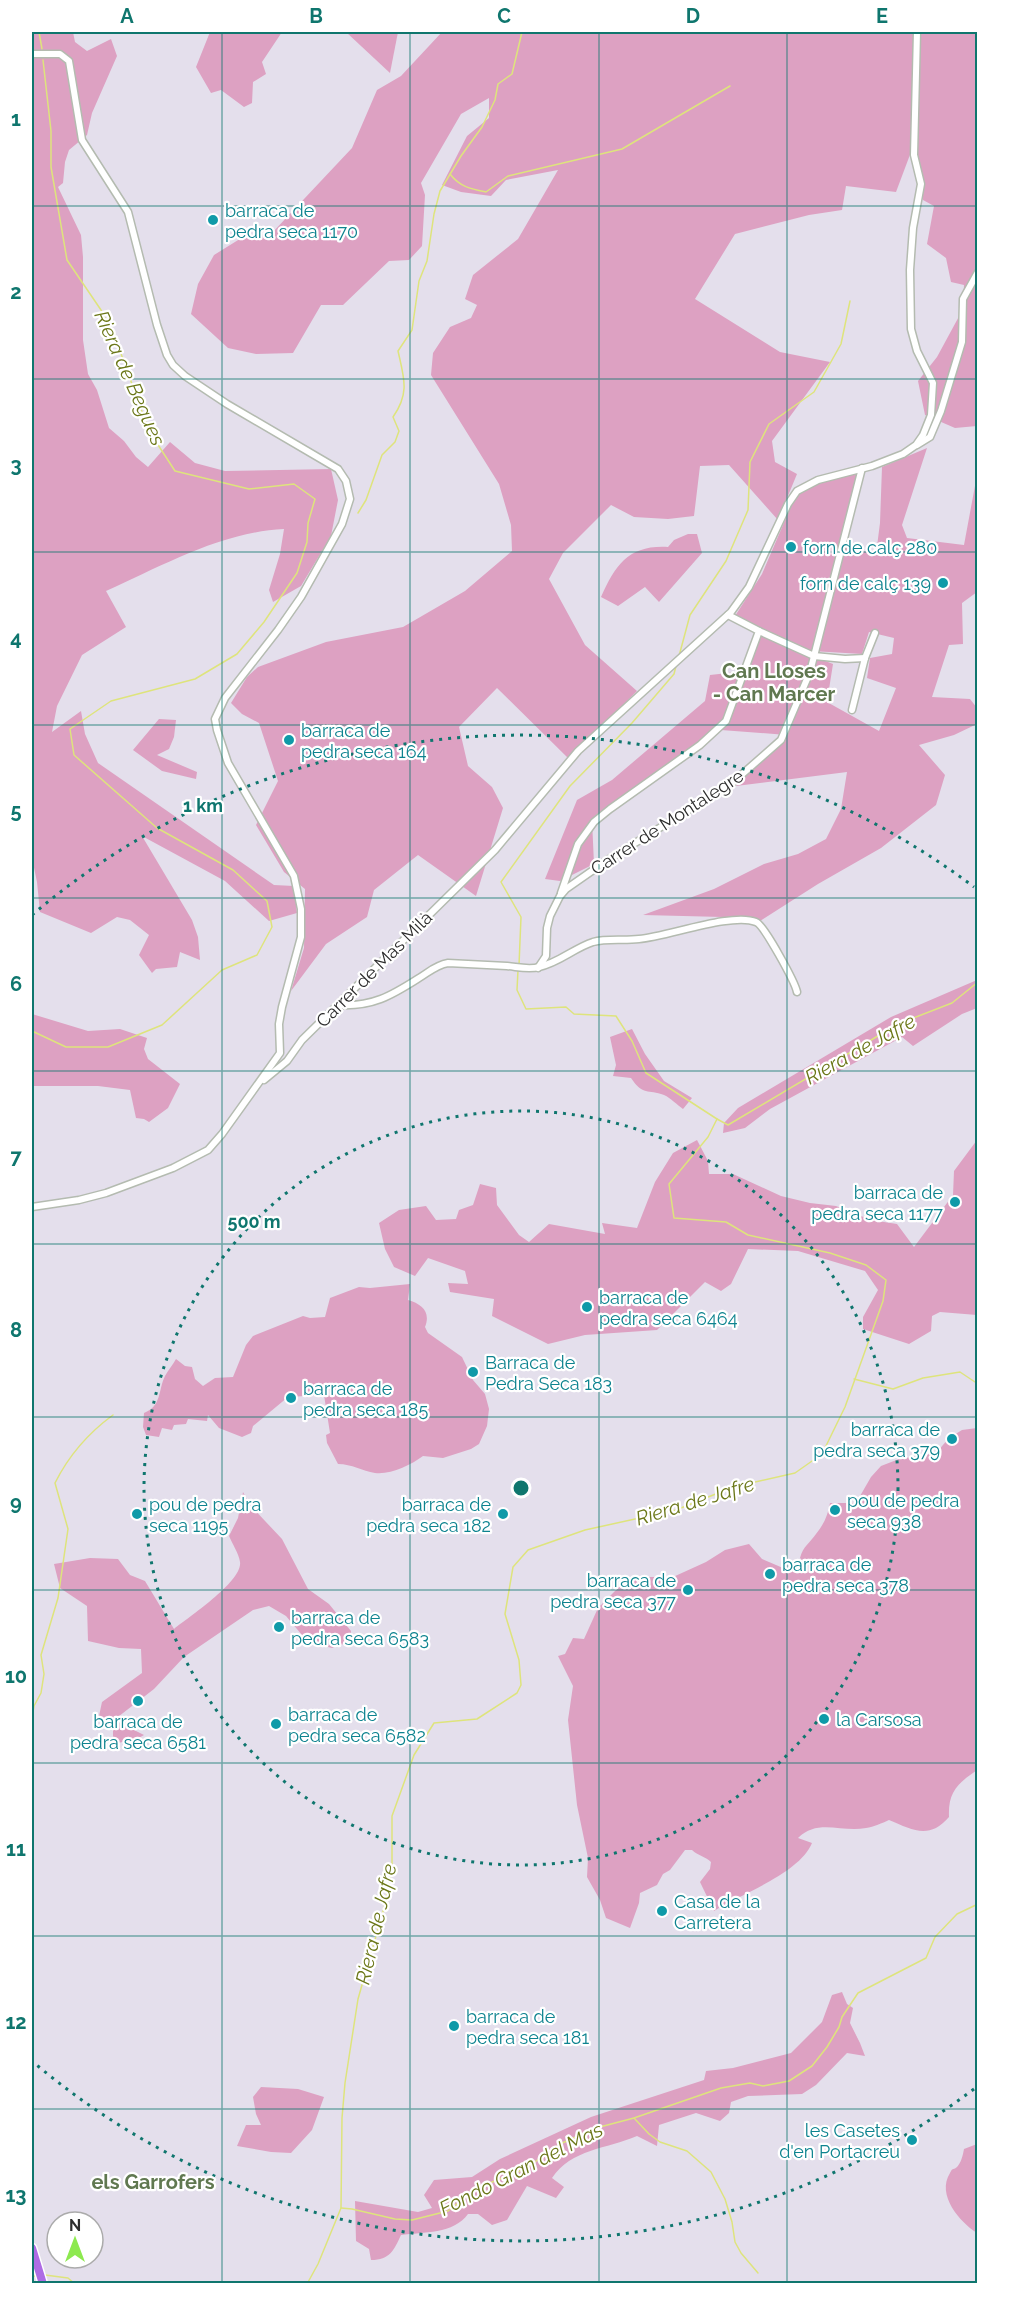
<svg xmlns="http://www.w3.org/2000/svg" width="1009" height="2315" font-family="Raleway,sans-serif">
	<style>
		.green { fill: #dda1c2 }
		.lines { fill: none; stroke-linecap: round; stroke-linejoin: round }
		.stream { stroke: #dee47c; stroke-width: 1.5 }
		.minor-casing { stroke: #b4bbb0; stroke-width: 9 }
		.major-casing { stroke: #fff; stroke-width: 11 }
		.minor { stroke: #fff; stroke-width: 6 }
		.major { stroke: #ae6ce4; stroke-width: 8 }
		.grid { fill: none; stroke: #0f766e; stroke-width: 1.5; stroke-opacity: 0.55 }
		.ring { fill: none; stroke: #0f766e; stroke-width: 3; stroke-dasharray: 3 6 }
		.culture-dot { fill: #0f9aa8; stroke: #fff; stroke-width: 2 }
		.labels { text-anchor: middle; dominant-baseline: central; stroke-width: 4.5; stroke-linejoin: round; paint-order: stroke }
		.culture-label { font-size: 18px; fill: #0d838f; stroke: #fff; text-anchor: start }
		.street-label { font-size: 18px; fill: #2c2c2c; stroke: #fff }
		.water-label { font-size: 20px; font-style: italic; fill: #6b7718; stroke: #fff }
		.neighbourhood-label { font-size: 20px; font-weight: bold; fill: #607850; stroke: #fff }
		.centre { fill: #0f766e; stroke: #fff; stroke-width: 3 }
		.ring-label { font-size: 18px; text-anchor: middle; font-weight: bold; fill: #0f766e; stroke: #fff; stroke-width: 4.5; stroke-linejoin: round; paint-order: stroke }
		.neatline { fill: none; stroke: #0f766e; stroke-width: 2 }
		.grid-label { font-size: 20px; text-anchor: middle; font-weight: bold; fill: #0f766e }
	</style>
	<rect width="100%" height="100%" fill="#e4dfec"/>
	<g class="green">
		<path d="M 32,32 L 73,32 L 75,42 L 87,51 L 111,39 L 117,56 L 92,113 L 87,135 L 69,150 L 65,162 L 63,183 L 58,187 L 81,235 L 83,257 L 83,340 L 88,374 L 97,390 L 109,428 L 124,441 L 136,457 L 148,467 L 170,442 L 195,463 L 225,471 L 331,469 L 338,500 L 331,536 L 301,586 L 273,602 L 269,590 L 280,554 L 284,529 C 221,532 162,566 106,591 L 126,627 L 82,655 L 57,706 L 52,732 L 81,711 L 85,734 L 98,763 L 274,885 L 294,886 L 297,913 L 269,921 L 225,881 L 142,836 L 192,920 L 198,937 L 200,960 L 180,952 L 177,967 L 156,969 L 152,973 L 139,955 L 149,935 L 130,920 L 117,917 L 91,933 L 40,912 L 37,882 L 32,858 Z"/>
		<path d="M 210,32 L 282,32 L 262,62 L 266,74 L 253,82 L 252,103 L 244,107 L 221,90 L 211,93 L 196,67 Z"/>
		<path d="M 346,32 L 398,32 L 390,73 Z"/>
		<path d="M 442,32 L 977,32 L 977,426 L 955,428 L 925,415 L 918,381 L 937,357 L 963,309 L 964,285 L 951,282 L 946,258 L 927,244 L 934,206 L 923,200 L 911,152 L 896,192 L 846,186 L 842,210 L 809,215 L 735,234 L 695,299 L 780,352 L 830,362 L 772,441 L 775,462 L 797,474 L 778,520 L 729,465 L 700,466 L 694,516 L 668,519 L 634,517 L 611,505 L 563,553 L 549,579 L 585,645 L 637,691 L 569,759 L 497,688 L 459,727 L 468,766 L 492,787 L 503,808 L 476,896 L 418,855 L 374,890 L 367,917 L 326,944 L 291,991 L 304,948 L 305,889 L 284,872 L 256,825 L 278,781 L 259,723 L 242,714 L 231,703 L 247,677 L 258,667 L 326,642 L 403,627 L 465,591 L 512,551 L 511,525 L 499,484 L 431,375 L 433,353 L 450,327 L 471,318 L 477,305 L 465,299 L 473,275 L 518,239 L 558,170 L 506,180 L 491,196 L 461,192 L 442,185 L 467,136 L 489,118 L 489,98 L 461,114 L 421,183 L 425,195 L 422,246 L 409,260 L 389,261 L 343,305 L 321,305 L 293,353 L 256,354 L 228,348 L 191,314 L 198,284 L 214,255 L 243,237 L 272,233 L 352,148 L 377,90 L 401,76 Z"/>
		<path d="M 927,448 L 902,525 L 907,538 L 964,545 L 977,475 L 977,592 L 962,603 L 963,644 L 949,645 L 932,697 L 970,699 L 977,708 L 977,724 L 954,735 L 919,745 L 945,775 L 936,805 L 881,848 L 818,884 L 760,921 L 723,917 L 643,915 L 714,889 L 764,864 L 798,854 L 826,839 L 841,809 L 847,772 L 736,786 L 787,735 L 721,730 L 592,820 L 594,864 L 560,881 L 545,879 L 577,800 L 612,780 L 705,701 L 710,675 L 746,671 L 759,635 L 833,664 L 827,702 L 879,731 L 896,688 L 867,678 L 870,658 L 892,654 L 894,638 L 869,632 L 862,654 L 812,651 L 735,616 L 762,574 L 798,490 L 838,476 L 859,473 L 840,546 L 876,554 L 880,523 L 882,467 Z"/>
		<path d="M 688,534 L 697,534 L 702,553 L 659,602 L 645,587 L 618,606 L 601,597 C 616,564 629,545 668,547 L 674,540 Z"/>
		<path d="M 159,719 L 176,720 L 174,737 L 169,749 L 157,755 L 197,772 L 196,779 L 162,771 L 133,750 Z"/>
		<path d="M 977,980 L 977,1008 L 962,1014 L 913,1046 L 902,1037 L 770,1109 L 745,1128 L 723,1133 L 724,1123 L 738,1108 L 891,1017 Z"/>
		<path d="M 32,1014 L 88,1031 L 120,1029 L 147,1038 L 144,1049 L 148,1059 L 180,1084 L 168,1108 L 149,1122 L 144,1119 L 136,1118 L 130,1090 L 98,1086 L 32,1086 Z"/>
		<path d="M 632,1029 L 645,1054 L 664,1081 L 692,1098 L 683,1109 C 677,1105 671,1098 664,1095 C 648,1089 643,1096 631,1078 L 613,1076 L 616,1065 L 610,1037 Z"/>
		<path d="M 697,1140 L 708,1161 L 709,1174 L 733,1174 L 781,1196 L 810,1203 L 836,1206 L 871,1220 L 897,1224 L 914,1247 L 953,1195 L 954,1171 L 977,1140 L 977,1315 L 940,1312 L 932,1316 L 931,1331 L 909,1344 L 863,1329 L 863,1317 L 878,1290 L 865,1271 L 798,1251 L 748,1249 L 731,1284 L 721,1291 L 705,1282 L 657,1330 L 585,1335 L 548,1344 L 492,1316 L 494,1299 L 450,1292 L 448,1283 L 468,1284 L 465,1271 L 428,1258 L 415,1276 L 394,1267 L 385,1249 L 379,1223 L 399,1210 L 426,1206 L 436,1220 L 456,1219 L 459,1210 L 473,1205 L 480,1184 L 496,1188 L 497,1205 L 519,1235 L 529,1242 L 549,1224 L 605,1234 L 602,1223 L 637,1228 L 655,1182 L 673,1153 Z"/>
		<path d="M 410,1284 L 408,1300 C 422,1304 431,1312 425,1327 L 428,1333 L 462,1357 L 473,1380 L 485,1394 L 489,1409 L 487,1426 L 479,1444 L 471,1449 L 443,1458 L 423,1456 C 411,1465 390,1475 375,1473 C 362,1471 352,1464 338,1464 L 327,1443 L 326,1435 L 330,1433 L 324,1395 L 288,1397 L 253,1426 L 251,1433 L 242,1437 L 219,1428 L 208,1415 L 207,1421 L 188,1419 L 186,1424 L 174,1425 L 172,1430 L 162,1428 L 159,1437 L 146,1435 L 143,1427 L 144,1413 C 162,1406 158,1390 165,1376 C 168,1370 173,1365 176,1359 L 185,1366 L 192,1367 L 195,1379 L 203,1386 L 215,1378 L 233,1377 L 246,1345 L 253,1336 L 303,1316 L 310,1318 L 325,1317 L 330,1298 L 359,1287 L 370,1288 Z"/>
		<path d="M 977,1428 L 977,1770 C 957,1784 948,1792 949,1817 C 929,1840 913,1830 889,1820 C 882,1823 874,1827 866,1828 C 842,1833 818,1818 798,1838 L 812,1843 C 800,1873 741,1894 714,1911 L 700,1882 L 710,1869 L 711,1862 C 705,1856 698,1856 692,1850 L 685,1850 L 670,1870 L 663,1874 L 657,1885 L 640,1893 L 639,1903 L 630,1928 L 606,1918 L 600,1900 L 587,1877 L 588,1858 L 577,1805 L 568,1720 L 573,1686 L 558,1656 L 565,1654 L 573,1638 L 584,1639 L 598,1608 L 619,1587 L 639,1577 L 673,1577 L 706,1562 L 725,1550 L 749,1544 L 762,1559 L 790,1571 L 807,1565 L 800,1558 C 803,1546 810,1543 816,1534 C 824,1524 828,1515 830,1503 L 856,1503 L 871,1477 L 881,1466 L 899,1459 L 936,1453 L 949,1438 L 962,1430 Z"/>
		<path d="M 243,1492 L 250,1505 L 282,1539 L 308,1589 L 329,1604 L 351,1631 L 349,1642 L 332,1648 L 312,1643 L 302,1635 L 286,1616 L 269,1606 L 253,1610 L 184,1657 L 154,1689 L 114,1720 L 144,1735 L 137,1739 L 113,1744 L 113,1725 L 99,1716 L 102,1702 L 142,1673 L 141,1649 L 119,1648 L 88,1641 L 87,1606 L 60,1588 L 54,1564 L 90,1558 L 118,1559 L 130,1575 L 145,1581 L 174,1629 C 189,1617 243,1581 240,1562 C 239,1554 232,1543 229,1536 L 238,1518 Z"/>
		<path d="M 842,1992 L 847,2004 L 853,2008 L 850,2023 L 860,2043 L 865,2056 L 847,2053 L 816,2085 L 802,2094 L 748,2096 L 731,2102 L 729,2113 L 720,2121 L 696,2113 L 659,2125 L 657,2146 L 637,2136 C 607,2149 571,2149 552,2178 L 564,2187 L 556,2198 L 527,2186 L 507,2220 L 492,2225 L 478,2214 L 468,2214 C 454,2234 423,2232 401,2235 C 394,2250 390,2260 371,2260 L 369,2249 L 356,2241 L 355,2201 L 418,2212 L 432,2208 L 424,2195 L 434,2180 L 472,2177 L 500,2159 L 591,2117 L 704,2080 L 706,2071 L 733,2068 L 791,2053 L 822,2022 L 832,1995 Z"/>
		<path d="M 261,2087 L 298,2089 L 324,2097 L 312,2130 L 291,2153 L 271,2152 L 237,2146 L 246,2125 L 261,2125 L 256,2114 L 253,2097 Z"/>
		<path d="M 977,2144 L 977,2233 C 960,2222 936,2195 950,2173 C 953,2167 952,2171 957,2167 C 961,2163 963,2155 964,2149 Z"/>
	</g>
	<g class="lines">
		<g class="stream">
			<path d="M 39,32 L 42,49"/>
			<path d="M 450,174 C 460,187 471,189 486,192 L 508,176 L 622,149 L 730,86"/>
			<path d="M 358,513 L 366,500 L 382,455 L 395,442 L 399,431 L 393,417 C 410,393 404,378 398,351 L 412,330 L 419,281 L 427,261 L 434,214 L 440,191 L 461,156 L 482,127 L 495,100 L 498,84 L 512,74 L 522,32"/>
			<path d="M 679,656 L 690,615 L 726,561 L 748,510 L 750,462 L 769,424 L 814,392 L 841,344 L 850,301"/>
			<path d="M 519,965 L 521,917 L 501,882 L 570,786 L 632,723 L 674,674 L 676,666"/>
			<path d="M 518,970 L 517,990 L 526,1009 L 566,1007 L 574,1014 L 616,1016 L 632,1041 L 646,1073 L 717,1119"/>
			<path d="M 32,1031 L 66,1047 L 108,1047 L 162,1025 L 222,970 L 257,955 L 272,927 L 267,901 L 233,870 L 157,828 L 74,755 L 70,729 L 111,701 L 195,679 L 237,654 L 264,622 L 297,573 L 307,542 L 308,523 L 315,499 L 294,484 L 249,489 L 175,471 L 149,431 L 116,340 L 101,310 L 67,260 L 51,167 L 51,131 L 43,60"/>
			<path d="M 854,1379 L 893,1389 L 923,1378 L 960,1372 L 978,1384"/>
			<path d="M 32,1717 L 34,1706 L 41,1693 L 44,1674 L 41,1655 L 58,1598 L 68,1529 L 55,1483 C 69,1455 87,1434 113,1415"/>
			<path d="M 634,2118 L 649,2134 L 660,2142 L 687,2151 L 711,2172 L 725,2199 L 732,2222 L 735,2242 L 741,2253 L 758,2273"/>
			<path d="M 341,2208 L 352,2209 L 395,2219 L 412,2220 L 448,2211 L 477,2188 L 525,2169 L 560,2144 L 596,2128 L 634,2118 L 721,2088 L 750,2083 L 763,2086 L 789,2081 L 812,2066 L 827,2047 L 839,2027 L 842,2017 L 858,1993 L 926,1958 L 935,1937 L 957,1914 L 978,1904"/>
			<path d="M 45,2275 L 68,2278 L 75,2284"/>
			<path d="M 32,2276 L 37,2276"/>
			<path d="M 307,2284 L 318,2264 L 341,2208 L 342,2118 L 345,2083 L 358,1999 L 384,1908 L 392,1869 L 392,1816 L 414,1755 L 434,1723 L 477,1719 L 517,1693 L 521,1685 L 519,1660 L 505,1614 L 513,1567 L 528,1550 L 585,1530 L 676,1510 L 733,1487 L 795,1473 L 822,1454 L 845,1407 L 883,1301 L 886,1280 L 866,1265 L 830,1253 L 748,1235 L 726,1222 L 674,1218 L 669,1184 L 708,1137 L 717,1119 L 728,1125 L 898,1024 L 952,1003 L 978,982"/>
		</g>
		<g class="minor-casing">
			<g id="minor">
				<path d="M 32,54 L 60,54 L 69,61 L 82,140 L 128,212 L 157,325 L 167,355 L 173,365 L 185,376 L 227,404 L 338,469 L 346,481 L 350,499 L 342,524 L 301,597 L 278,630 L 225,698 L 215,719 L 217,730 L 228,763 L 294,876 L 301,909 L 301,937 L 282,1007 L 279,1024 L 280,1053 L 222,1134 L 208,1150 L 173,1168 L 106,1193 L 79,1200 L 32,1207"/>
				<path d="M 917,445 L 930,437 L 941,411 L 962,342 L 963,299 L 978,272"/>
				<path d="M 759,631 L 814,656 L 845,659 L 865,658"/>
				<path d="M 852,710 L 865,658 L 875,633"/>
				<path d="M 561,893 L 578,844 L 594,822 L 610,809 L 700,745 L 726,721 L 759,631 L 728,615"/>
				<path d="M 538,968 L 546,956 L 547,928 L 550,916 L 560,896 L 566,889 L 609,859 L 731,784 L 781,740 L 810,672 L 862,468"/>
				<path d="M 338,1005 C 372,1007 391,996 419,978 C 429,972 436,965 448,963 C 468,964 487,965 507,966 C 518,967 529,970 539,967 C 559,963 574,948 593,942 C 607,938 624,941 639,939 C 667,937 732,912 756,922 C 764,925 795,982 797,992"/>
				<path d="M 264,1080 L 287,1061 L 302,1040 L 495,850 L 578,751 L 731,612 L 749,587 L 788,504 L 797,491 L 818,480 L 872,466 L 903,454 L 916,445 L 923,435 L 931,415 L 933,383 L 917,351 L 911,329 L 910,270 L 913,228 L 921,184 L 914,155 L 917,32"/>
			</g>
		</g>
		<g class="major-casing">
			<path id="major" d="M 32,2248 L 43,2284"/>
		</g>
		<use href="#minor" class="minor"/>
		<use href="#major" class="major"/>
	</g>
	<path class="grid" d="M 222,32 L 222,2284M 410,32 L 410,2284M 599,32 L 599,2284M 787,32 L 787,2284M 32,206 L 978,206M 32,379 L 978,379M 32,552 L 978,552M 32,725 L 978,725M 32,898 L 978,898M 32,1071 L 978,1071M 32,1244 L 978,1244M 32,1417 L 978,1417M 32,1590 L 978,1590M 32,1763 L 978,1763M 32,1936 L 978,1936M 32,2109 L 978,2109"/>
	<g class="ring">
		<circle cx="521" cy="1488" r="377"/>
		<path d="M974 2089A753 753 0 0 1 32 2061M32 915A753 753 0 0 1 974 887"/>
	</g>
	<g class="culture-dot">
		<circle cx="213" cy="220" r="6"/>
		<circle cx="791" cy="547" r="6"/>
		<circle cx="943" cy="583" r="6"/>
		<circle cx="289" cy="740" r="6"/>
		<circle cx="955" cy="1202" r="6"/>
		<circle cx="587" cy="1307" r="6"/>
		<circle cx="473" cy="1372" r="6"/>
		<circle cx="291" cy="1398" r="6"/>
		<circle cx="952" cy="1439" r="6"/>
		<circle cx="835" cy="1510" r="6"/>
		<circle cx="137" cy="1514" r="6"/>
		<circle cx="503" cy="1514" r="6"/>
		<circle cx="770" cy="1574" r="6"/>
		<circle cx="688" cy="1590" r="6"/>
		<circle cx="279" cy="1627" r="6"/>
		<circle cx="138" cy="1701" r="6"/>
		<circle cx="824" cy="1719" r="6"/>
		<circle cx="276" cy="1724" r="6"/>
		<circle cx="662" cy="1911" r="6"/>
		<circle cx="454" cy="2026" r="6"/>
		<circle cx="912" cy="2140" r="6"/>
	</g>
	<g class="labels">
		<g class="culture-label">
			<text x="225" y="210">barraca de<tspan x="225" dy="21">pedra seca 1170</tspan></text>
			<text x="803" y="547">forn de calç 280</text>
			<text x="931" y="583" text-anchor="end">forn de calç 139</text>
			<text x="301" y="730">barraca de<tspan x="301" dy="21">pedra seca 164</tspan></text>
			<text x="943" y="1192" text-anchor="end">barraca de<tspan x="943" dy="21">pedra seca 1177</tspan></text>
			<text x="599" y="1297">barraca de<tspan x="599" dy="21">pedra seca 6464</tspan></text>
			<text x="485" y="1362">Barraca de<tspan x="485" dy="21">Pedra Seca 183</tspan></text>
			<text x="303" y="1388">barraca de<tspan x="303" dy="21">pedra seca 185</tspan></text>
			<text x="940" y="1429" text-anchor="end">barraca de<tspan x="940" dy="21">pedra seca 379</tspan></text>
			<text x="847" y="1500">pou de pedra<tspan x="847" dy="21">seca 938</tspan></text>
			<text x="149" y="1504">pou de pedra<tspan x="149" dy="21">seca 1195</tspan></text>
			<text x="491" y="1504" text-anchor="end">barraca de<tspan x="491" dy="21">pedra seca 182</tspan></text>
			<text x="782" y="1564">barraca de<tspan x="782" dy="21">pedra seca 378</tspan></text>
			<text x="676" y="1580" text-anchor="end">barraca de<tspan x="676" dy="21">pedra seca 377</tspan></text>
			<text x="291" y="1617">barraca de<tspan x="291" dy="21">pedra seca 6583</tspan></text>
			<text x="288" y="1714">barraca de<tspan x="288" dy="21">pedra seca 6582</tspan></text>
			<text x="836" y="1719">la Carsosa</text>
			<text x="138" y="1721" text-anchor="middle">barraca de<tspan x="138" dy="21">pedra seca 6581</tspan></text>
			<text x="674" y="1901">Casa de la<tspan x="674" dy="21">Carretera</tspan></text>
			<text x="466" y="2016">barraca de<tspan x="466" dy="21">pedra seca 181</tspan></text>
			<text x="900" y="2130" text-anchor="end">les Casetes<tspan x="900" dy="21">d'en Portacreu</tspan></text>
		</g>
		<g class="street-label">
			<text transform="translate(667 822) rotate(-33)">Carrer de Montalegre</text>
			<text transform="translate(374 969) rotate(-45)">Carrer de Mas Milà</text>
		</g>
		<g class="water-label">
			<text transform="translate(130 378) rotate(66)">Riera de Begues</text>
			<text transform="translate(860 1049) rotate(-29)">Riera de Jafre</text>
			<text transform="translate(695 1501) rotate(-17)">Riera de Jafre</text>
			<text transform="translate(376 1924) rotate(-77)">Riera de Jafre</text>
			<text transform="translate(521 2169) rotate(-27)">Fondo Gran del Mas</text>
		</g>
		<g class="neighbourhood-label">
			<text x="774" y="671">Can Lloses<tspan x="774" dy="23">- Can Marcer</tspan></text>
			<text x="153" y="2182">els Garrofers</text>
		</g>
	</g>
	<circle cx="521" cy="1488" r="9" class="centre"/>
	<g class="ring-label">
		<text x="203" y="812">1 km</text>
		<text x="254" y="1228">500 m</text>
	</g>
	<rect width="1009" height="2315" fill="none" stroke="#ffffff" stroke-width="66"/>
	<g transform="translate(75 2240)"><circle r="28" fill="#ffffff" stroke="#ababab" stroke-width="1.5"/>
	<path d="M0-4.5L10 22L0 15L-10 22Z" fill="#8de94f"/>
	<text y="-9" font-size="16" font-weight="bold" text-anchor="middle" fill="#2c2c2c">N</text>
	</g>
	<rect x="33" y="33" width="943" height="2249" class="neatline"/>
	<g class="grid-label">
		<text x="127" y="23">A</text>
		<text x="316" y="23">B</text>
		<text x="504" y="23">C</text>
		<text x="693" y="23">D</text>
		<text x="882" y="23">E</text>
		<text x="16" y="126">1</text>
		<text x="16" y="299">2</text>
		<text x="16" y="472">3</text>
		<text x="16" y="645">4</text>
		<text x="16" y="818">5</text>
		<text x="16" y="991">6</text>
		<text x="16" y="1164">7</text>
		<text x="16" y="1337">8</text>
		<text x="16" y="1510">9</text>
		<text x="16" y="1683">10</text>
		<text x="16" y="1856">11</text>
		<text x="16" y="2029">12</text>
		<text x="16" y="2202">13</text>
	</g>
</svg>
